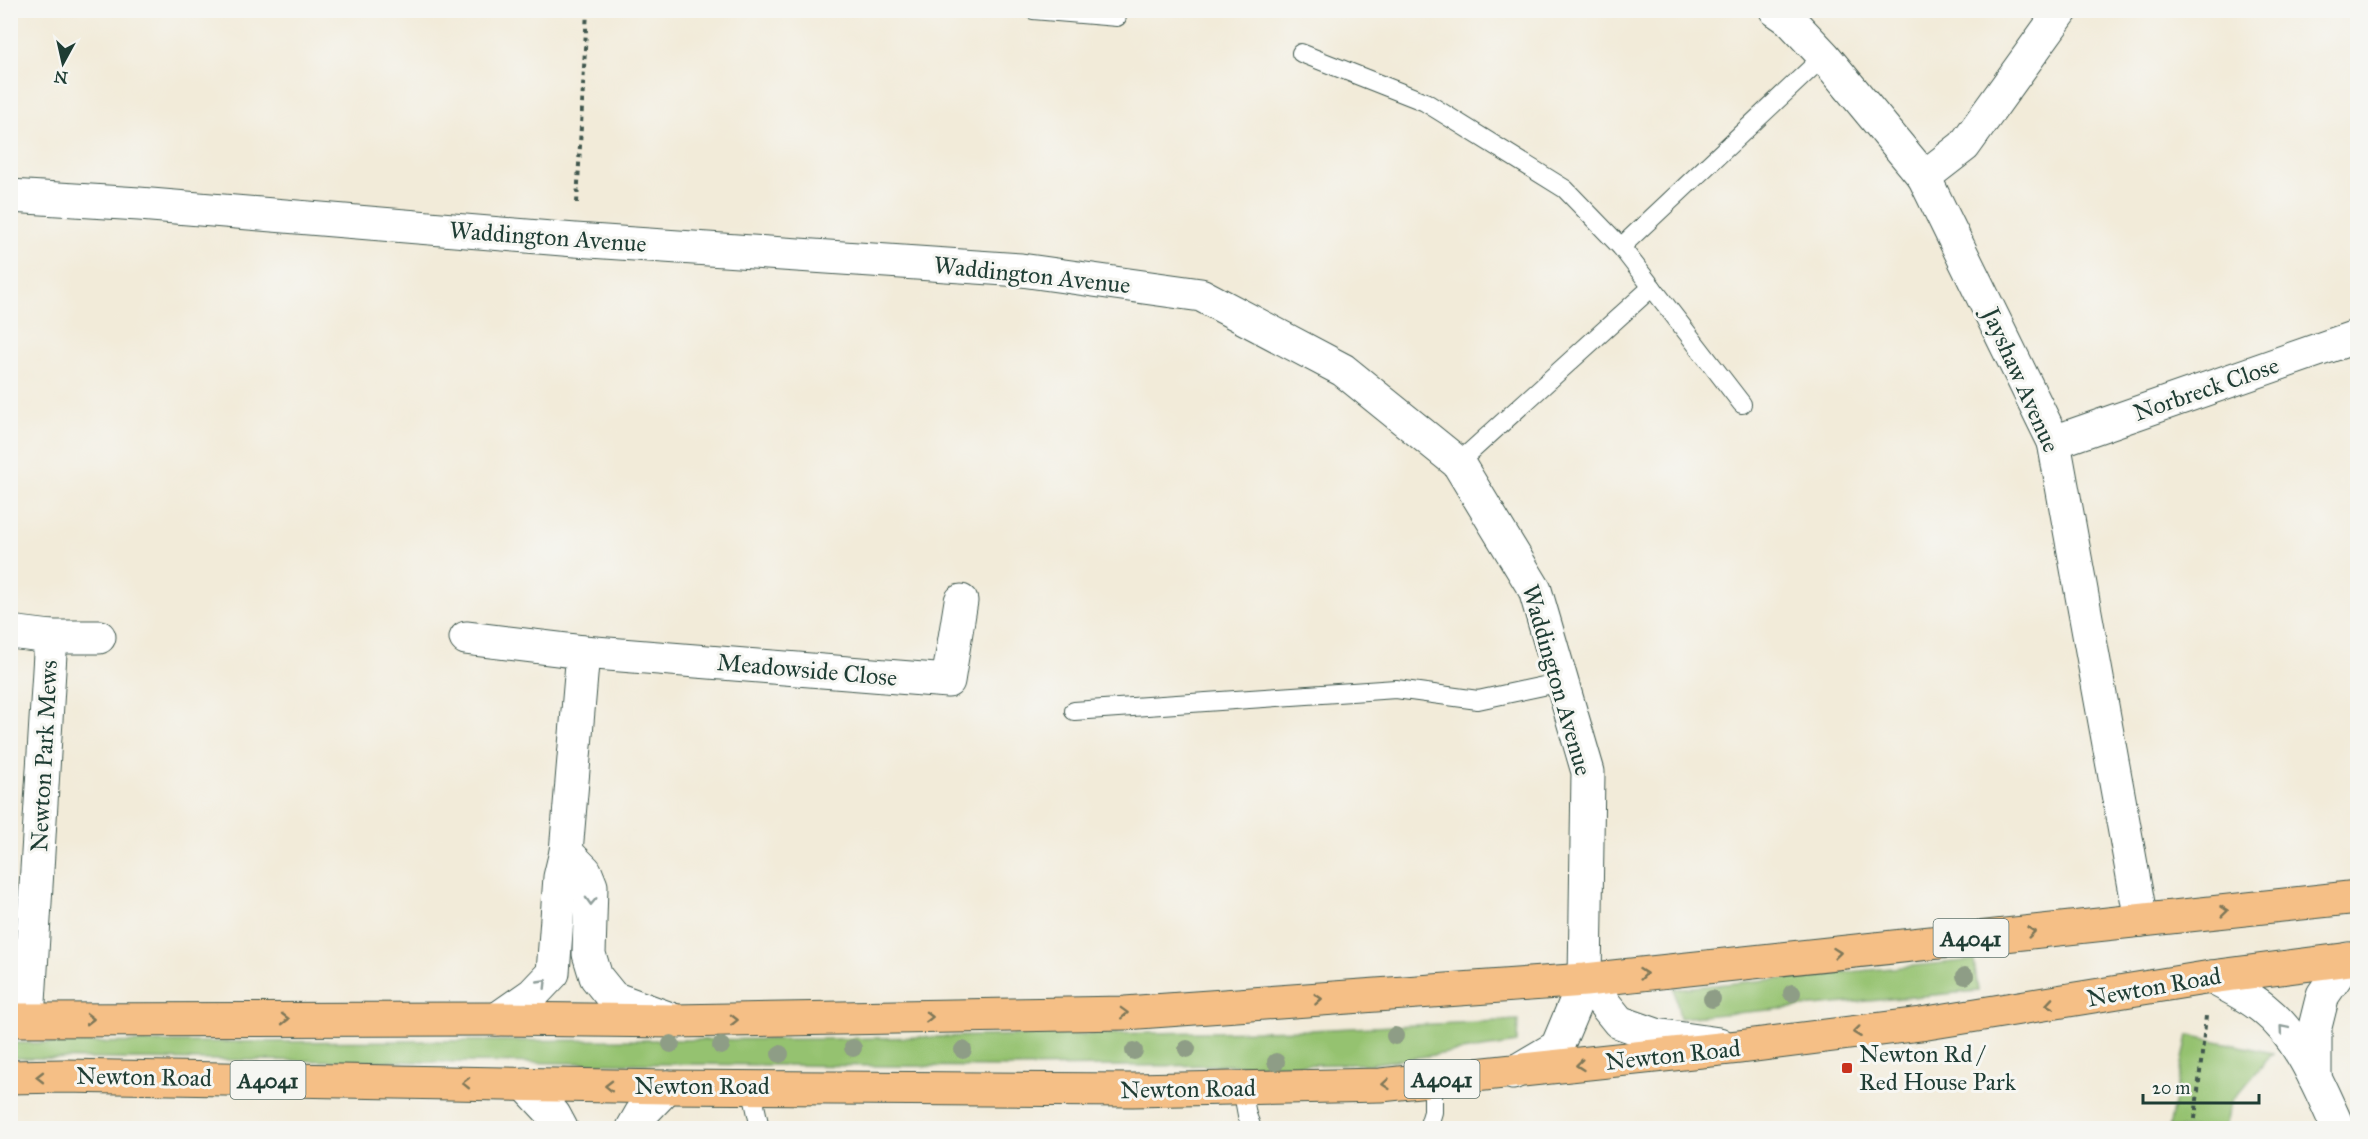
<svg xmlns="http://www.w3.org/2000/svg" width="2368" height="1139" font-family="'IM FELL Great Primer',serif">
	<style>
		.green { fill: #95c270; stroke: #5a8052; stroke-width: 1.5 }
		.lines { fill: none; stroke-linecap: round; stroke-linejoin: round }
		.service-casing { stroke: #3f574d; stroke-width: 20 }
		.minor-casing { stroke: #3f574d; stroke-width: 35 }
		.trunk-casing { stroke: #3f574d; stroke-width: 35 }
		.path { stroke: #3f574d; stroke-width: 4; stroke-dasharray: 4.5 4.5; stroke-linecap: butt }
		.service { stroke: #fff; stroke-width: 18 }
		.minor { stroke: #fff; stroke-width: 33 }
		.trunk { stroke: #f5bf86; stroke-width: 33 }
		.tree { fill: #8e9d86 }
		.oneway { stroke: #8f9e9a }
		.oneway2 { stroke: #7f7859 }
		.poi-dot { fill: #c8321e; stroke: #f6f6f2; stroke-width: 2 }
		.labels { text-anchor: middle; dominant-baseline: central; stroke-width: 6; stroke-linejoin: round; paint-order: stroke }
		.shield { fill: #f6f6f2; stroke: #60746d; stroke-width: 1.5 }
		.shield-label { font-size: 22px; font-weight: bold; fill: #1f3d34 }
		.street-label { font-size: 24px; fill: #1f3d34; stroke: #f6f6f2 }
		.poi-label { font-size: 24px; fill: #1f3d34; stroke: #f6f6f2; text-anchor: start }
	</style>
	<rect width="100%" height="100%" fill="#f6f6f2"/>
	<filter id="ink" filterUnits="userSpaceOnUse"><feTurbulence type="fractalNoise" baseFrequency=".0167" numOctaves="2"/><feDisplacementMap in="SourceGraphic" scale="12" xChannelSelector="R" yChannelSelector="G"/><feConvolveMatrix kernelMatrix="1 2 1 2 8 2 1 2 1" color-interpolation-filters="sRGB"/></filter>
	<filter id="wash" filterUnits="userSpaceOnUse"><feTurbulence type="fractalNoise" baseFrequency=".008" numOctaves="4" result="noise"/><feDisplacementMap in="SourceGraphic" scale="24" xChannelSelector="R" yChannelSelector="G"/><feGaussianBlur stdDeviation="1.35" result="paint"/><feColorMatrix in="noise" values="0 0 0 0 0 0 0 0 0 0 0 0 0 0 0 0 0 1.4 0 .05"/><feComposite in="paint" operator="in"/></filter>
	<g filter="url(#wash)">
		<rect width="100%" height="100%" fill="#f2ebd9"/>
		<g class="green">
			<path d="M 1974,960 L 1978,991 L 1680,1018 L 1674,989 Z"/>
			<path d="M 1518,1020 L 1517,1043 L 1371,1064 L 1000,1067 L 10,1058 L 11,1043 L 824,1039 L 1310,1030 Z"/>
			<path d="M 2188,1035 L 2273,1053 L 2231,1102 L 2225,1128 L 2169,1128 Z"/>
		</g>
	</g>
	<g filter="url(#ink)">
		<g class="lines">
			<g class="service-casing">
				<g id="service">
					<path d="M 1033,10 L 1117,17"/>
					<path d="M 1301,53 L 1425,102 L 1565,189 L 1621,247 L 1742,404"/>
					<path d="M 1621,247 L 1824,56"/>
					<path d="M 1458,463 L 1652,287"/>
					<path d="M 1074,711 L 1396,689 L 1478,700 L 1562,682"/>
					<path d="M 751,1087 L 760,1128"/>
					<path d="M 1242,1088 L 1247,1115 L 1252,1128"/>
					<path d="M 1428,1128 L 1433,1112 L 1433,1079"/>
				</g>
			</g>
			<g class="minor-casing">
				<g id="minor">
					<path d="M 1776,10 L 1789,19 L 1824,56 L 1924,177 L 2054,442 L 2141,920"/>
					<path d="M 1924,177 L 1964,146 L 2062,10"/>
					<path d="M 10,196 L 139,204 L 575,240 L 1021,270 L 1201,295 L 1343,370 L 1458,463 L 1535,590 L 1588,772 L 1585,980 L 1557,1047 L 1513,1073"/>
					<path d="M 2054,442 L 2358,336"/>
					<path d="M 10,632 L 51,637 L 99,637"/>
					<path d="M 466,638 L 583,652 L 948,681 L 961,601"/>
					<path d="M 566,852 L 585,871 L 591,886 L 589,954 L 596,977 L 613,998 L 673,1020"/>
					<path d="M 2211,977 C 2228,986 2247,995 2263,1008 C 2300,1037 2319,1086 2338,1128"/>
					<path d="M 1585,980 L 1619,1022 L 1656,1035 L 1719,1044"/>
					<path d="M 28,1019 L 51,637"/>
					<path d="M 497,1019 L 533,994 L 553,973 L 560,877 L 566,852 L 583,652"/>
					<path d="M 2315,1078 L 2315,1027 L 2323,995 L 2348,959"/>
					<path d="M 525,1084 L 554,1115 L 561,1128"/>
					<path d="M 633,1128 L 641,1114 L 667,1087"/>
				</g>
			</g>
			<g class="trunk-casing">
				<g id="trunk">
					<path d="M 10,1020 L 497,1019 L 675,1021 L 1125,1013 L 1585,980 L 2358,897"/>
					<path d="M 10,1077 L 64,1076 L 667,1087 L 1133,1090 L 1381,1085 L 1739,1047 L 1921,1024 L 2211,977 L 2358,958"/>
				</g>
			</g>
			<g class="path">
				<path d="M 577,203 L 587,10"/>
				<path d="M 2194,1128 L 2206,1016"/>
			</g>
			<use href="#service" class="service"/>
			<use href="#minor" class="minor"/>
			<use href="#trunk" class="trunk"/>
		</g>
		<g class="tree">
			<circle cx="1965" cy="976" r="9"/>
			<circle cx="1792" cy="993" r="9"/>
			<circle cx="1712" cy="999" r="9"/>
			<circle cx="1395" cy="1036" r="9"/>
			<circle cx="671" cy="1044" r="9"/>
			<circle cx="721" cy="1046" r="9"/>
			<circle cx="853" cy="1048" r="9"/>
			<circle cx="1187" cy="1049" r="9"/>
			<circle cx="963" cy="1050" r="9"/>
			<circle cx="1134" cy="1051" r="9"/>
			<circle cx="780" cy="1054" r="9"/>
			<circle cx="1276" cy="1062" r="9"/>
		</g>
		<defs><path id="oneway-chevron" d="M-2-3.5L2.5 0L-2 3.5" fill="none" stroke-width="1.6" stroke-linecap="round" stroke-linejoin="round" transform="scale(1.5)"/></defs>
		<g class="oneway">
			<use href="#oneway-chevron" transform="translate(591 901) rotate(92)"/>
			<use href="#oneway-chevron" transform="translate(543 983) rotate(-46)"/>
			<use href="#oneway-chevron" transform="translate(2283 1029) rotate(-130)"/>
		</g>
		<g class="oneway2">
			<use href="#oneway-chevron" transform="translate(2224 911) rotate(-6)"/>
			<use href="#oneway-chevron" transform="translate(2031 932) rotate(-6)"/>
			<use href="#oneway-chevron" transform="translate(1837 953) rotate(-6)"/>
			<use href="#oneway-chevron" transform="translate(1643 974) rotate(-6)"/>
			<use href="#oneway-chevron" transform="translate(1318 999) rotate(-4)"/>
			<use href="#oneway-chevron" transform="translate(2050 1004) rotate(171)"/>
			<use href="#oneway-chevron" transform="translate(1124 1013) rotate(-2)"/>
			<use href="#oneway-chevron" transform="translate(929 1017) rotate(-1)"/>
			<use href="#oneway-chevron" transform="translate(90 1019)"/>
			<use href="#oneway-chevron" transform="translate(285 1019)"/>
			<use href="#oneway-chevron" transform="translate(734 1020) rotate(-1)"/>
			<use href="#oneway-chevron" transform="translate(1857 1032) rotate(173)"/>
			<use href="#oneway-chevron" transform="translate(1580 1065) rotate(174)"/>
			<use href="#oneway-chevron" transform="translate(40 1077) rotate(180)"/>
			<use href="#oneway-chevron" transform="translate(466 1083) rotate(-179)"/>
			<use href="#oneway-chevron" transform="translate(1386 1084) rotate(175)"/>
			<use href="#oneway-chevron" transform="translate(609 1086) rotate(-179)"/>
		</g>
	</g>
	<rect class="poi-dot" x="1841" y="1062" width="12" height="12" rx="3"/>
	<g class="labels">
		<g class="shield">
			<rect x="1933.5" y="919" width="75" height="38" rx="4.5"/>
			<rect x="1404.5" y="1060" width="75" height="38" rx="4.5"/>
			<rect x="230.5" y="1061" width="75" height="38" rx="4.5"/>
		</g>
		<g class="shield-label">
			<text x="1971" y="938">A4041</text>
			<text x="1442" y="1079">A4041</text>
			<text x="268" y="1080">A4041</text>
		</g>
		<g class="street-label">
			<text transform="translate(548 237) rotate(4)">Waddington Avenue</text>
			<text transform="translate(1032 275) rotate(6)">Waddington Avenue</text>
			<text transform="translate(2021 380) rotate(66)">Jayshaw Avenue</text>
			<text transform="translate(2206 389) rotate(-19)">Norbreck Close</text>
			<text transform="translate(807 670) rotate(5)">Meadowside Close</text>
			<text transform="translate(1557 680) rotate(74)">Waddington Avenue</text>
			<text transform="translate(44 756) rotate(-87)">Newton Park Mews</text>
			<text transform="translate(2154 987) rotate(-10)">Newton Road</text>
			<text transform="translate(1673 1055) rotate(-6)">Newton Road</text>
			<text transform="translate(144 1077) rotate(1)">Newton Road</text>
			<text x="702" y="1086">Newton Road</text>
			<text transform="translate(1188 1089) rotate(-1)">Newton Road</text>
		</g>
		<g class="poi-label">
			<text x="1859" y="1054">Newton Rd /<tspan x="1859" dy="28">Red House Park</tspan></text>
		</g>
	</g>
	<rect width="2368" height="1139" fill="none" stroke="#f6f6f2" stroke-width="36"/>
	<g transform="translate(63 63) rotate(188)" stroke="#f6f6f2" stroke-width="4.5" paint-order="stroke">
	<path d="M0-4.5L10 22L0 15L-10 22Z" fill="#1f3d34"/>
	<text y="-9" font-size="16" font-weight="bold" text-anchor="middle" fill="#1f3d34">N</text>
	</g>
	<path d="M2143 1094v9h116v-9" fill="none" stroke="#1f3d34" stroke-width="3"/>
	<text x="2152" y="1094" font-size="18" fill="#1f3d34" stroke="#f6f6f2" stroke-width="4.5" paint-order="stroke">20 m</text>
</svg>
